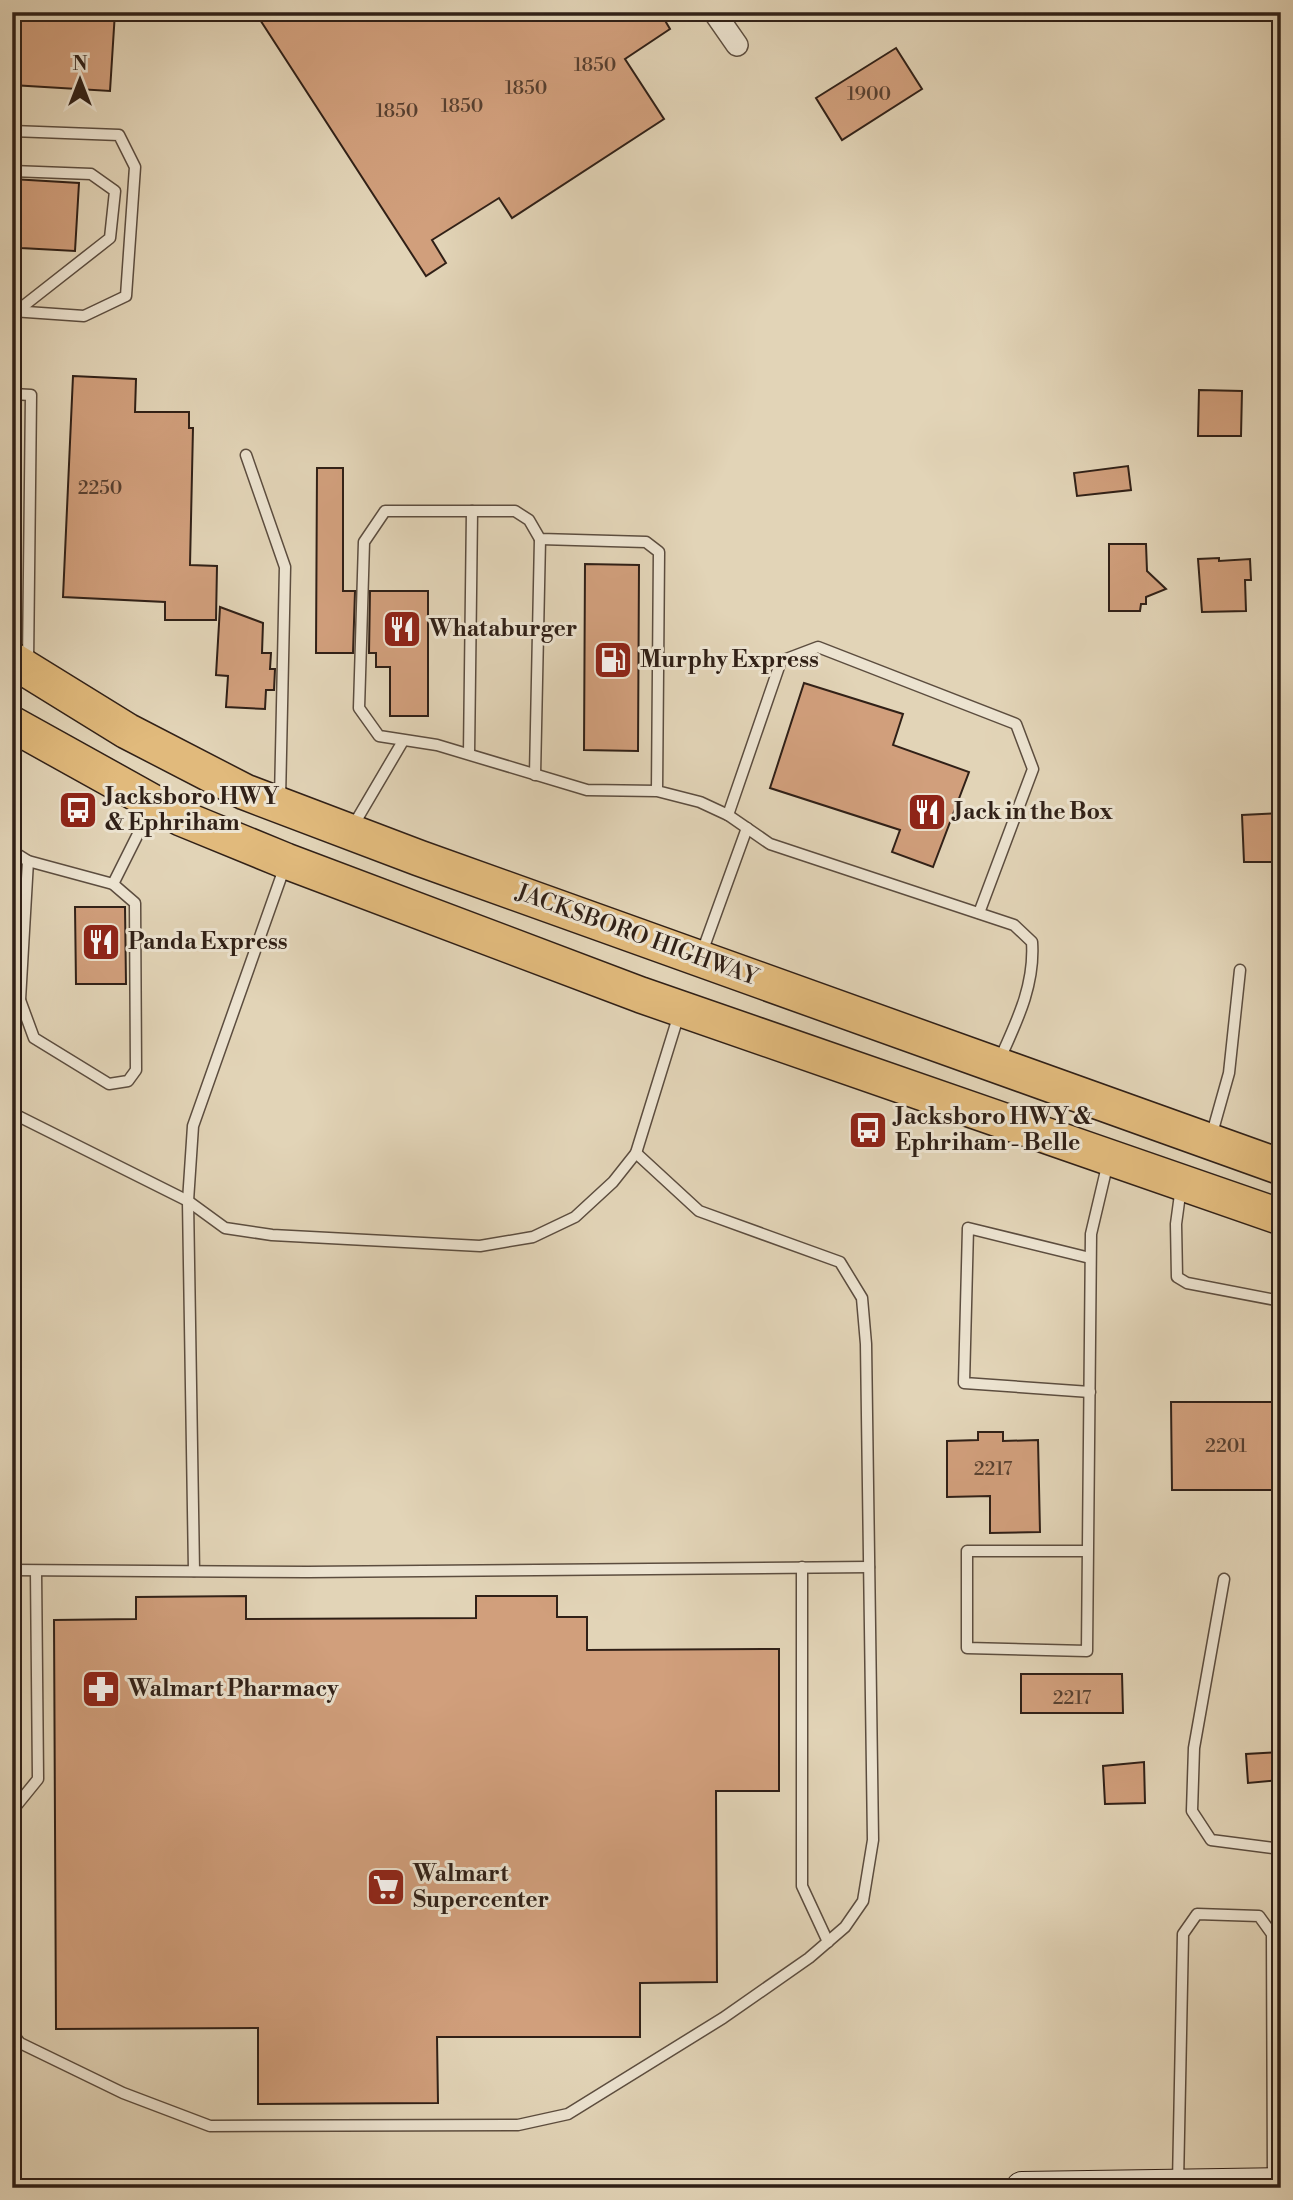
<svg xmlns="http://www.w3.org/2000/svg" width="1293" height="2200" font-family="'Libre Bodoni',serif">
	<style>
		.building { fill: #d19f7c; stroke: #302017; stroke-width: 2 }
		.lines { fill: none; stroke-linecap: round; stroke-linejoin: round }
		.lane-casing { stroke: #5c4d3f; stroke-width: 13 }
		.street-casing { stroke: #5c4d3f; stroke-width: 24 }
		.secondary-casing { stroke: #302017; stroke-width: 34 }
		.primary-casing { stroke: #302017; stroke-width: 38 }
		.lane { stroke: #ece3d0; stroke-width: 10 }
		.street { stroke: #ece3d0; stroke-width: 21 }
		.secondary { stroke: #ece3d0; stroke-width: 32 }
		.primary { stroke: #e1ba7c; stroke-width: 35 }
		.labels { text-anchor: middle; dominant-baseline: central; stroke-width: 6; stroke-linejoin: round; paint-order: stroke }
		.number-label { font-size: 19px; fill: #584030 }
		.poi-label { font-size: 23px; font-weight: bold; fill: #302017; stroke: #ece3d0; text-anchor: start }
		.street-label { font-size: 23px; fill: #302017; stroke: #ece3d0 }
	</style>
	<rect width="100%" height="100%" fill="#e2d4b7"/>
	<filter id="stains"><feTurbulence type="fractalNoise" baseFrequency=".00286" numOctaves="4"/><feColorMatrix values="0 0 0 0 .2 0 0 0 0 .09 0 0 0 0 .02 0 0 0 .5 -.17"/></filter>
	<radialGradient id="worn" r=".72"><stop offset=".6" stop-color="#630" stop-opacity="0"/><stop offset="1" stop-color="#630" stop-opacity=".3"/></radialGradient>
	<g class="building">
		<path d="M 12,12 L 115,12 L 110,91 L 12,85 Z"/>
		<path d="M 255,12 L 660,12 L 670,29 L 625,59 L 664,119 L 512,218 L 499,198 L 432,240 L 446,263 L 426,276 Z"/>
		<path d="M 896,48 L 922,89 L 842,140 L 816,98 Z"/>
		<path d="M 12,179 L 79,183 L 75,251 L 21,248 L 21,241 L 12,240 Z"/>
		<path d="M 73,376 L 136,379 L 135,412 L 189,412 L 189,428 L 193,428 L 190,565 L 217,566 L 216,620 L 165,620 L 165,602 L 63,597 Z"/>
		<path d="M 1199,390 L 1242,391 L 1241,436 L 1198,436 Z"/>
		<path d="M 1128,466 L 1131,490 L 1077,496 L 1074,473 Z"/>
		<path d="M 317,468 L 343,468 L 343,591 L 355,591 L 353,653 L 316,653 Z"/>
		<path d="M 1109,544 L 1146,544 L 1147,571 L 1166,589 L 1146,597 L 1146,604 L 1141,604 L 1140,611 L 1109,611 Z"/>
		<path d="M 1219,558 L 1219,561 L 1250,559 L 1251,580 L 1245,580 L 1246,611 L 1202,612 L 1198,559 Z"/>
		<path d="M 585,564 L 639,565 L 638,751 L 584,750 Z"/>
		<path d="M 370,591 L 428,591 L 428,716 L 390,716 L 390,667 L 376,667 L 376,653 L 369,653 Z"/>
		<path d="M 220,607 L 263,623 L 262,653 L 271,653 L 270,669 L 275,669 L 274,690 L 266,690 L 265,709 L 226,707 L 228,676 L 216,675 Z"/>
		<path d="M 804,683 L 903,714 L 893,745 L 969,772 L 933,867 L 892,852 L 900,830 L 770,788 Z"/>
		<path d="M 1279,813 L 1281,862 L 1244,862 L 1242,815 Z"/>
		<path d="M 75,907 L 125,907 L 126,984 L 76,984 Z"/>
		<path d="M 1171,1402 L 1281,1402 L 1281,1490 L 1172,1490 Z"/>
		<path d="M 978,1432 L 1003,1432 L 1003,1441 L 1038,1440 L 1040,1532 L 990,1533 L 990,1496 L 947,1497 L 947,1441 L 978,1440 Z"/>
		<path d="M 246,1596 L 246,1619 L 476,1618 L 476,1596 L 557,1596 L 557,1617 L 587,1617 L 587,1650 L 779,1649 L 779,1791 L 716,1791 L 717,1982 L 640,1983 L 640,2037 L 437,2037 L 438,2103 L 258,2104 L 258,2028 L 56,2029 L 54,1620 L 136,1619 L 136,1597 Z"/>
		<path d="M 1021,1674 L 1122,1674 L 1123,1713 L 1021,1713 Z"/>
		<path d="M 1281,1752 L 1281,1780 L 1248,1783 L 1246,1754 Z"/>
		<path d="M 1144,1762 L 1145,1803 L 1105,1804 L 1103,1766 Z"/>
	</g>
	<g class="lines">
		<g class="lane-casing">
			<g id="lane">
				<path d="M 12,131 L 119,135 L 135,167 L 126,296 L 84,316 L 12,311"/>
				<path d="M 12,171 L 91,174 L 115,191 L 110,238 L 17,311"/>
				<path d="M 12,394 L 31,395 L 28,664"/>
				<path d="M 246,455 L 285,567 L 280,799"/>
				<path d="M 469,754 L 472,511"/>
				<path d="M 535,775 L 540,539"/>
				<path d="M 657,791 L 659,552 L 646,542 L 540,539 L 529,520 L 515,511 L 385,511 L 364,542 L 359,708 L 379,736 L 437,745 L 587,790 L 657,791 L 700,802 L 728,815 L 770,844 L 1014,925 L 1032,942 C 1035,985 1017,1021 999,1061"/>
				<path d="M 728,815 L 781,661 L 818,647 L 1016,724 L 1033,769 L 979,913"/>
				<path d="M 353,826 L 403,741"/>
				<path d="M 12,851 L 28,861 L 113,884 L 135,903 L 136,1070 L 128,1081 L 109,1084 L 34,1038 L 20,1000 L 12,996"/>
				<path d="M 113,884 L 151,808"/>
				<path d="M 701,955 L 747,828"/>
				<path d="M 20,1000 L 28,861"/>
				<path d="M 12,1113 L 188,1201 L 225,1228 L 272,1235 L 480,1246 L 533,1237 L 575,1217 L 613,1182 L 636,1153 L 679,1014"/>
				<path d="M 1211,1137 L 1229,1073 L 1240,970"/>
				<path d="M 1181,1187 L 1176,1224 L 1177,1277 L 1187,1283 L 1281,1301"/>
				<path d="M 1090,1392 L 964,1383 L 968,1228 L 1090,1258"/>
				<path d="M 1088,1551 L 967,1551 L 967,1648 L 1087,1651 L 1091,1234 L 1108,1162"/>
				<path d="M 802,1567 L 802,1886 L 828,1942"/>
				<path d="M 12,1570 L 308,1572 L 869,1567"/>
				<path d="M 194,1571 L 188,1201 L 193,1126 L 285,866"/>
				<path d="M 1224,1579 L 1194,1748 L 1192,1811 L 1211,1840 L 1281,1849"/>
				<path d="M 12,1811 L 38,1779 L 36,1571"/>
				<path d="M 12,2033 L 20,2043 L 123,2093 L 210,2126 L 518,2125 L 568,2114 L 723,2018 L 809,1958 L 845,1927 L 863,1901 L 873,1840 L 866,1344 L 862,1298 L 840,1262 L 699,1211 L 636,1153"/>
				<path d="M 1178,2183 L 1183,1934 L 1197,1914 L 1259,1916 L 1272,1934 L 1273,2181"/>
			</g>
		</g>
		<g class="street-casing">
			<path id="street" d="M 714,12 L 737,45"/>
		</g>
		<g class="secondary-casing">
			<path id="secondary" d="M 1022,2188 L 1281,2184"/>
		</g>
		<g class="primary-casing">
			<g id="primary">
				<path d="M 12,660 L 127,731 L 245,792 L 419,858 L 1281,1167"/>
				<path d="M 12,724 L 181,818 L 286,861 L 641,995 L 1281,1217"/>
			</g>
		</g>
		<use href="#lane" class="lane"/>
		<use href="#street" class="street"/>
		<use href="#secondary" class="secondary"/>
		<use href="#primary" class="primary"/>
	</g>
	<defs>
		<g id="restaurant-square" transform="scale(2.0125)"><rect x="-9" y="-9" width="18" height="18" rx="4" fill="#8f2418" stroke="#ece3d0"/><path d="M-5-6h1v4h1v-4h1v4h1v-4h1v5L-1.5 .5V6h-2V.5L-5-1ZM5-6V6H3V1.5H1.5Q1.5-4 5-6Z" fill="#fff"/></g>
		<g id="fuel-square" transform="scale(2.0125)"><rect x="-9" y="-9" width="18" height="18" rx="4" fill="#8f2418" stroke="#ece3d0"/><path d="M-5.5-6h7V0h2V4h1.3V-2.5L3-4.5l.8-.8L6-3V5H2.5V1h-1V6h-7ZM-4.2-4.7v3.2H.2V-4.7Z" fill="#fff"/></g>
		<g id="bus-square" transform="scale(2.0125)"><rect x="-9" y="-9" width="18" height="18" rx="4" fill="#8f2418" stroke="#ece3d0"/><path d="M-5-6H5V4H4V6H2V4H-2V6H-4V4H-5ZM-3.5-4V0h7V-4ZM-3.5 1.2v1.5H-2V1.2ZM2 1.2v1.5H3.5V1.2Z" fill="#fff"/></g>
		<g id="pharmacy-square" transform="scale(2.0125)"><rect x="-9" y="-9" width="18" height="18" rx="4" fill="#8f2418" stroke="#ece3d0"/><path d="M-2-6h4v4h4v4h-4v4h-4v-4h-4v-4h4Z" fill="#fff"/></g>
		<g id="supermarket-square" transform="scale(2.0125)"><rect x="-9" y="-9" width="18" height="18" rx="4" fill="#8f2418" stroke="#ece3d0"/><path d="M-6-5.5h2.5l.6 2H6L4.5 2H-2.5L-4.4-4H-6ZM-1.5 3.2a1.3 1.3 0 1 0 .1 0ZM3 3.2a1.3 1.3 0 1 0 .1 0Z" fill="#fff"/></g>
	</defs>
	<g fill-rule="evenodd">
		<use href="#restaurant-square" x="402" y="629"/>
		<use href="#fuel-square" x="613" y="660"/>
		<use href="#bus-square" x="78" y="810"/>
		<use href="#restaurant-square" x="927" y="812"/>
		<use href="#restaurant-square" x="101" y="942"/>
		<use href="#bus-square" x="868" y="1130"/>
		<use href="#pharmacy-square" x="101" y="1689"/>
		<use href="#supermarket-square" x="386" y="1887"/>
	</g>
	<g class="labels">
		<g class="number-label">
			<text x="595" y="65">1850</text>
			<text x="526" y="88">1850</text>
			<text x="869" y="94">1900</text>
			<text x="462" y="106">1850</text>
			<text x="397" y="111">1850</text>
			<text x="100" y="488">2250</text>
			<text x="1226" y="1446">2201</text>
			<text x="993" y="1469">2217</text>
			<text x="1072" y="1698">2217</text>
		</g>
		<g class="poi-label">
			<text x="429" y="629">Whataburger</text>
			<text x="640" y="660">Murphy Express</text>
			<text x="105" y="797">Jacksboro HWY<tspan x="105" dy="26">&amp; Ephriham</tspan></text>
			<text x="954" y="812">Jack in the Box</text>
			<text x="128" y="942">Panda Express</text>
			<text x="895" y="1117">Jacksboro HWY &amp;<tspan x="895" dy="26">Ephriham - Belle</tspan></text>
			<text x="128" y="1689">Walmart Pharmacy</text>
			<text x="413" y="1874">Walmart<tspan x="413" dy="26">Supercenter</tspan></text>
		</g>
		<g class="street-label">
			<text transform="translate(637 935) rotate(20)">JACKSBORO HIGHWAY</text>
		</g>
	</g>
	<rect width="1293" height="2200" fill="none" stroke="#e2d4b7" stroke-width="42"/>
	<rect x="14" y="14" width="1265" height="2172" fill="none" stroke="#302017" stroke-width="3.5"/>
	<rect x="21" y="21" width="1251" height="2158" fill="none" stroke="#302017" stroke-width="2"/>
	<g transform="translate(80 80)" stroke="#ece3d0" stroke-width="5" paint-order="stroke">
	<path d="M0-5L12 26L0 18L-12 26Z" fill="#302017"/>
	<text y="-10" font-size="19" font-weight="bold" text-anchor="middle" fill="#302017">N</text>
	</g>
	<rect width="100%" height="100%" filter="url(#stains)"/>
	<rect width="100%" height="100%" fill="url(#worn)"/>
</svg>
